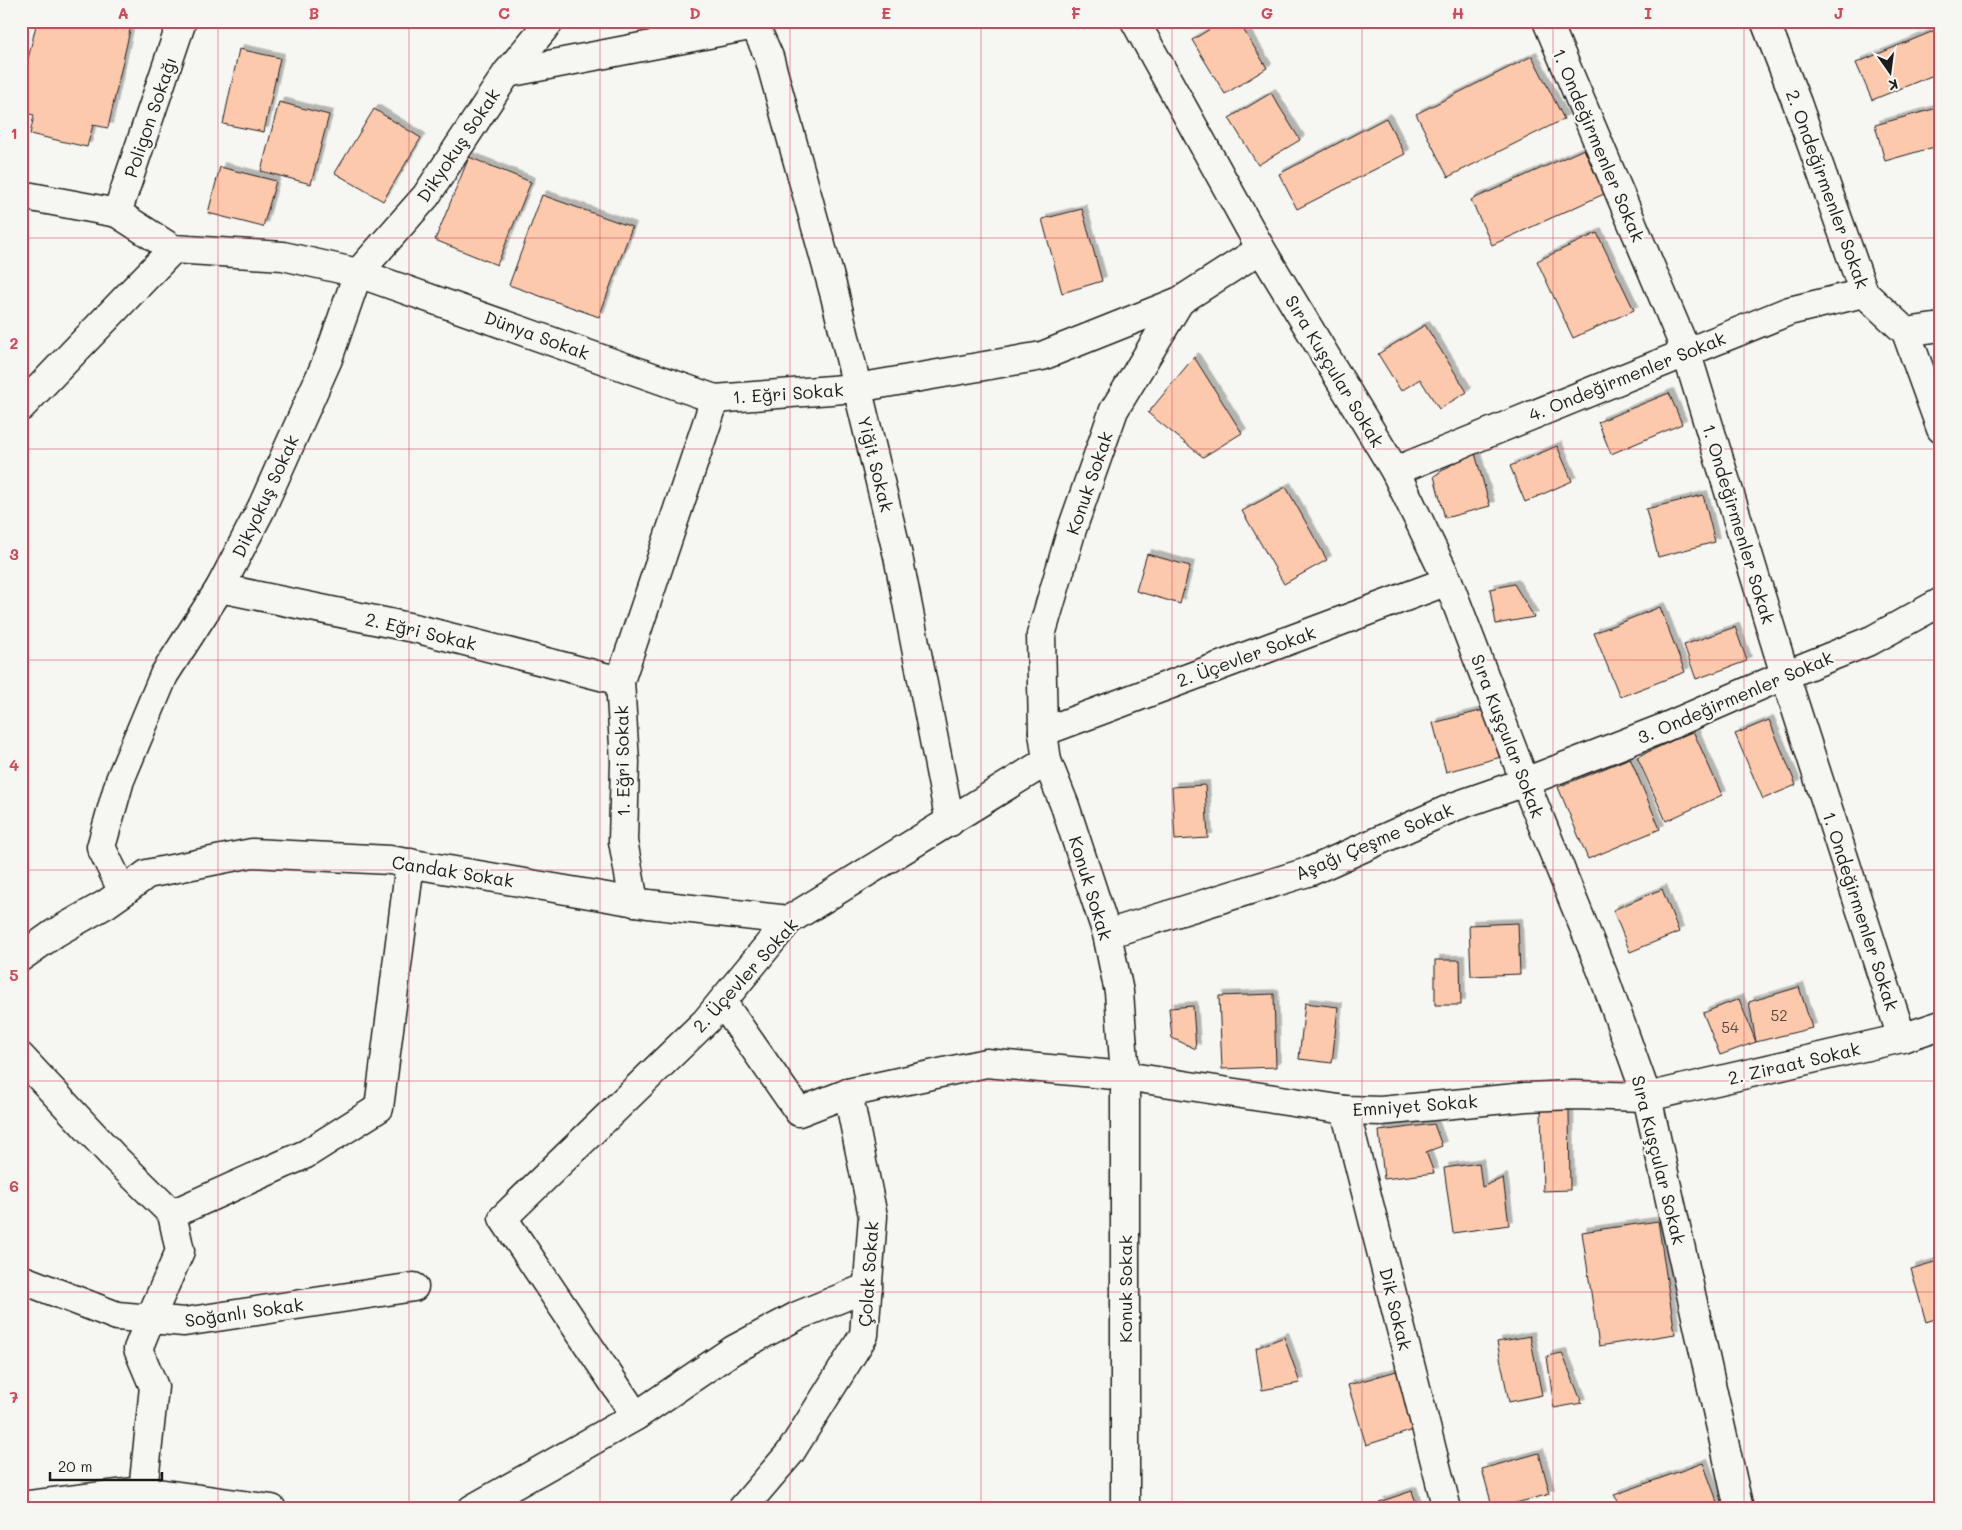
<svg xmlns="http://www.w3.org/2000/svg" width="1962" height="1530" font-family="Mali,sans-serif">
	<style>
		.building { fill: #fdc9ad; stroke: #1c1c1c; filter: url(#shadow) }
		.lines { fill: none; stroke-linecap: round; stroke-linejoin: round }
		.minor-casing { stroke: #1c1c1c; stroke-width: 31 }
		.minor { stroke: #f6f6f2; stroke-width: 28 }
		.grid { fill: none; stroke: #d1495b; stroke-width: 1; stroke-opacity: 0.55 }
		.labels { text-anchor: middle; dominant-baseline: central; stroke-width: 4.5; stroke-linejoin: round; paint-order: stroke }
		.number-label { font-size: 15px; fill: #544740 }
		.street-label { font-size: 18px; fill: #1c1c1c; stroke: #f6f6f2 }
		.neatline { fill: none; stroke: #d1495b; stroke-width: 2 }
		.grid-label { font-size: 16px; text-anchor: middle; font-weight: bold; fill: #d1495b }
	</style>
	<defs>
		<filter id="shadow"><feDropShadow dx="4.5" dy="-4.5" stdDeviation="0" flood-color="#0004"/></filter>
	</defs>
	<rect width="100%" height="100%" fill="#f6f6f2"/>
	<filter id="ink" filterUnits="userSpaceOnUse"><feTurbulence type="fractalNoise" baseFrequency=".02" numOctaves="2"/><feDisplacementMap in="SourceGraphic" scale="10" xChannelSelector="R" yChannelSelector="G"/><feConvolveMatrix kernelMatrix="1 2 1 2 8 2 1 2 1" color-interpolation-filters="sRGB"/></filter>
	<g filter="url(#ink)">
		<g class="building">
			<path d="M 37,21 L 132,21 L 108,128 L 93,125 L 87,147 L 30,134 L 34,115 L 21,112 L 21,89 Z"/>
			<path d="M 1223,21 L 1238,21 L 1267,68 L 1225,94 L 1192,40 Z"/>
			<path d="M 1941,28 L 1941,72 L 1872,100 L 1856,63 Z"/>
			<path d="M 239,49 L 280,58 L 264,132 L 223,124 Z"/>
			<path d="M 1532,56 L 1564,119 L 1448,177 L 1416,114 Z"/>
			<path d="M 1271,93 L 1300,140 L 1258,165 L 1229,118 Z"/>
			<path d="M 279,102 L 329,115 L 311,184 L 261,171 Z"/>
			<path d="M 1941,107 L 1941,145 L 1885,161 L 1875,125 Z"/>
			<path d="M 374,109 L 421,138 L 383,201 L 335,173 Z"/>
			<path d="M 1386,118 L 1405,154 L 1297,209 L 1279,174 Z"/>
			<path d="M 1584,149 L 1604,194 L 1492,245 L 1471,200 Z"/>
			<path d="M 469,157 L 531,182 L 497,265 L 435,240 Z"/>
			<path d="M 220,167 L 276,181 L 263,227 L 208,213 Z"/>
			<path d="M 542,195 L 632,227 L 599,317 L 509,285 Z"/>
			<path d="M 1082,209 L 1102,281 L 1062,293 L 1042,219 Z"/>
			<path d="M 1597,233 L 1634,310 L 1573,338 L 1537,261 Z"/>
			<path d="M 1425,325 L 1467,392 L 1439,409 L 1420,379 L 1401,391 L 1378,354 Z"/>
			<path d="M 1194,357 L 1242,433 L 1203,457 L 1148,413 Z"/>
			<path d="M 1669,393 L 1682,424 L 1611,454 L 1598,422 Z"/>
			<path d="M 1557,446 L 1572,481 L 1525,502 L 1510,466 Z"/>
			<path d="M 1474,450 L 1490,506 L 1445,518 L 1434,476 Z"/>
			<path d="M 1286,487 L 1327,560 L 1284,584 L 1242,511 Z"/>
			<path d="M 1703,495 L 1715,542 L 1658,557 L 1646,509 Z"/>
			<path d="M 1147,554 L 1190,566 L 1180,604 L 1136,591 Z"/>
			<path d="M 1514,584 L 1534,617 L 1496,624 L 1490,589 Z"/>
			<path d="M 1660,607 L 1685,672 L 1620,697 L 1594,633 Z"/>
			<path d="M 1735,627 L 1747,661 L 1696,679 L 1684,645 Z"/>
			<path d="M 1488,709 L 1501,757 L 1446,772 L 1433,723 Z"/>
			<path d="M 1769,720 L 1796,785 L 1763,799 L 1735,734 Z"/>
			<path d="M 1693,731 L 1722,795 L 1666,821 L 1637,757 Z"/>
			<path d="M 1630,758 L 1660,829 L 1588,859 L 1558,787 Z"/>
			<path d="M 1205,785 L 1208,838 L 1175,840 L 1172,787 Z"/>
			<path d="M 1662,889 L 1679,932 L 1630,952 L 1613,910 Z"/>
			<path d="M 1518,923 L 1520,974 L 1471,976 L 1469,925 Z"/>
			<path d="M 1435,960 L 1460,960 L 1461,1005 L 1435,1005 Z"/>
			<path d="M 1799,987 L 1812,1028 L 1756,1042 L 1749,1002 Z"/>
			<path d="M 1274,994 L 1276,1067 L 1222,1069 L 1219,996 Z"/>
			<path d="M 1739,999 L 1756,1042 L 1720,1055 L 1703,1013 Z"/>
			<path d="M 1305,1003 L 1338,1007 L 1332,1063 L 1299,1059 Z"/>
			<path d="M 1193,1006 L 1196,1049 L 1172,1038 L 1169,1008 Z"/>
			<path d="M 1541,1109 L 1569,1109 L 1570,1190 L 1543,1191 Z"/>
			<path d="M 1434,1124 L 1442,1146 L 1426,1152 L 1434,1173 L 1384,1179 L 1379,1131 Z"/>
			<path d="M 1479,1163 L 1482,1187 L 1503,1178 L 1509,1225 L 1453,1233 L 1444,1168 Z"/>
			<path d="M 1658,1221 L 1675,1334 L 1599,1346 L 1582,1232 Z"/>
			<path d="M 1941,1260 L 1941,1317 L 1926,1322 L 1911,1269 Z"/>
			<path d="M 1530,1336 L 1542,1395 L 1509,1402 L 1497,1342 Z"/>
			<path d="M 1284,1337 L 1300,1383 L 1262,1390 L 1256,1348 Z"/>
			<path d="M 1562,1353 L 1582,1403 L 1554,1408 L 1547,1356 Z"/>
			<path d="M 1400,1370 L 1417,1429 L 1366,1445 L 1348,1385 Z"/>
			<path d="M 1539,1453 L 1550,1494 L 1493,1509 L 1482,1469 Z"/>
			<path d="M 1703,1463 L 1720,1509 L 1623,1509 L 1614,1495 Z"/>
			<path d="M 1412,1491 L 1418,1509 L 1381,1509 L 1379,1502 Z"/>
		</g>
		<g class="lines">
			<g class="minor-casing">
				<g id="minor">
					<path d="M 753,21 L 769,57 L 835,296 L 898,556 L 950,822"/>
					<path d="M 1135,21 L 1261,249 L 1395,471 L 1448,581 L 1525,782 L 1603,974 L 1647,1097 L 1739,1509"/>
					<path d="M 1547,21 L 1686,351 L 1785,675 L 1902,1038"/>
					<path d="M 1765,21 L 1797,103 L 1864,293 L 1906,332 L 1941,429"/>
					<path d="M 507,73 L 755,25"/>
					<path d="M 21,195 L 117,213 L 173,249 L 283,256 L 358,273 L 715,399 L 857,388 L 1042,356 L 1180,301 L 1261,249"/>
					<path d="M 117,213 L 182,21"/>
					<path d="M 1906,332 L 1941,327"/>
					<path d="M 21,407 L 173,249"/>
					<path d="M 1395,471 L 1789,311 L 1864,293"/>
					<path d="M 220,588 L 418,629 L 620,681"/>
					<path d="M 1043,732 L 1448,581"/>
					<path d="M 123,892 L 147,874 L 252,853 L 390,860 L 648,904 L 789,920"/>
					<path d="M 634,902 L 623,841 L 625,762 L 620,681 L 715,399"/>
					<path d="M 1107,934 L 1311,871 L 1456,806 L 1525,782 L 1661,729 L 1785,675 L 1872,640 L 1941,602"/>
					<path d="M 21,957 L 55,933 L 106,904 L 123,892 L 101,847 L 120,780 L 164,675 L 220,588 L 262,507 L 328,359 L 358,273 L 426,196 L 507,73 L 550,21"/>
					<path d="M 722,1002 L 799,1112 L 848,1093 L 986,1063 L 1125,1076 L 1345,1110 L 1381,1111 L 1526,1097 L 1574,1095 L 1647,1097 L 1902,1038 L 1941,1025"/>
					<path d="M 21,1057 L 114,1157 L 172,1214 L 180,1251 L 150,1319 L 138,1349 L 154,1387 L 143,1491"/>
					<path d="M 1345,1110 L 1447,1509"/>
					<path d="M 172,1214 L 306,1154 L 379,1108 L 410,863"/>
					<path d="M 21,1279 L 117,1316 L 184,1322 L 414,1287"/>
					<path d="M 636,1416 L 733,1350 L 797,1316 L 868,1287"/>
					<path d="M 21,1506 L 143,1491 L 272,1509"/>
					<path d="M 472,1509 L 636,1416 L 503,1218 L 706,1021 L 789,920 L 1047,761"/>
					<path d="M 742,1509 L 790,1453 L 864,1335 L 873,1216 L 848,1093"/>
					<path d="M 1125,1509 L 1125,1076 L 1119,992 L 1107,934 L 1065,806 L 1047,761 L 1043,732 L 1041,635 L 1072,529 L 1114,410 L 1180,301"/>
				</g>
			</g>
			<use href="#minor" class="minor"/>
		</g>
	</g>
	<path class="grid" d="M 218,21 L 218,1509M 409,21 L 409,1509M 600,21 L 600,1509M 790,21 L 790,1509M 981,21 L 981,1509M 1172,21 L 1172,1509M 1362,21 L 1362,1509M 1553,21 L 1553,1509M 1744,21 L 1744,1509M 21,238 L 1941,238M 21,449 L 1941,449M 21,660 L 1941,660M 21,870 L 1941,870M 21,1081 L 1941,1081M 21,1292 L 1941,1292"/>
	<g class="labels">
		<g class="number-label">
			<text x="1779" y="1015">52</text>
			<text x="1730" y="1027">54</text>
		</g>
		<g class="street-label">
			<text transform="translate(150 117) rotate(-71)">Poligon Sokağı</text>
			<text transform="translate(458 145) rotate(-56)">Dikyokuş Sokak</text>
			<text transform="translate(1599 145) rotate(67)">1. Ondeğirmenler Sokak</text>
			<text transform="translate(1828 189) rotate(70)">2. Ondeğirmenler Sokak</text>
			<text transform="translate(537 335) rotate(20)">Dünya Sokak</text>
			<text transform="translate(1335 371) rotate(59)">Sıra Kuşçular Sokak</text>
			<text transform="translate(1627 376) rotate(-22)">4. Ondeğirmenler Sokak</text>
			<text transform="translate(788 393) rotate(-4)">1. Eğri Sokak</text>
			<text transform="translate(876 464) rotate(76)">Yiğit Sokak</text>
			<text transform="translate(1089 483) rotate(-71)">Konuk Sokak</text>
			<text transform="translate(265 496) rotate(-65)">Dikyokuş Sokak</text>
			<text transform="translate(1739 524) rotate(73)">1. Ondeğirmenler Sokak</text>
			<text transform="translate(421 631) rotate(13)">2. Eğri Sokak</text>
			<text transform="translate(1246 656) rotate(-20)">2. Üçevler Sokak</text>
			<text transform="translate(1735 697) rotate(-23)">3. Ondeğirmenler Sokak</text>
			<text transform="translate(1508 736) rotate(69)">Sıra Kuşçular Sokak</text>
			<text transform="translate(622 761) rotate(-91)">1. Eğri Sokak</text>
			<text transform="translate(1374 841) rotate(-23)">Aşağı Çeşme Sokak</text>
			<text transform="translate(453 871) rotate(9)">Candak Sokak</text>
			<text transform="translate(1091 888) rotate(73)">Konuk Sokak</text>
			<text transform="translate(1861 911) rotate(72)">1. Ondeğirmenler Sokak</text>
			<text transform="translate(745 975) rotate(-48)">2. Üçevler Sokak</text>
			<text transform="translate(1794 1063) rotate(-13)">2. Ziraat Sokak</text>
			<text transform="translate(1415 1105) rotate(-4)">Emniyet Sokak</text>
			<text transform="translate(1659 1160) rotate(76)">Sıra Kuşçular Sokak</text>
			<text transform="translate(868 1274) rotate(-86)">Çolak Sokak</text>
			<text transform="translate(1125 1289) rotate(-90)">Konuk Sokak</text>
			<text transform="translate(1396 1309) rotate(76)">Dik Sokak</text>
			<text transform="translate(244 1312) rotate(-8)">Soğanlı Sokak</text>
		</g>
	</g>
	<rect width="1962" height="1530" fill="none" stroke="#f6f6f2" stroke-width="55"/>
	<g transform="translate(1890 72) rotate(166)" stroke="#f6f6f2" stroke-width="4" paint-order="stroke">
	<path d="M0-4L9 19L0 12L-9 19Z" fill="#1c1c1c"/>
	<text y="-8" font-size="14" font-weight="bold" text-anchor="middle" fill="#1c1c1c">K</text>
	</g>
	<path d="M50 1472v8h112v-8" fill="none" stroke="#1c1c1c" stroke-width="2.5"/>
	<text x="58" y="1472" font-size="15" fill="#1c1c1c" stroke="#f6f6f2" stroke-width="4" paint-order="stroke">20 m</text>
	<rect x="28" y="28" width="1906" height="1474" class="neatline"/>
	<g class="grid-label">
		<text x="123" y="19">A</text>
		<text x="314" y="19">B</text>
		<text x="504" y="19">C</text>
		<text x="695" y="19">D</text>
		<text x="886" y="19">E</text>
		<text x="1076" y="19">F</text>
		<text x="1267" y="19">G</text>
		<text x="1458" y="19">H</text>
		<text x="1648" y="19">I</text>
		<text x="1839" y="19">J</text>
		<text x="14" y="139">1</text>
		<text x="14" y="349">2</text>
		<text x="14" y="560">3</text>
		<text x="14" y="771">4</text>
		<text x="14" y="981">5</text>
		<text x="14" y="1192">6</text>
		<text x="14" y="1403">7</text>
	</g>
</svg>
